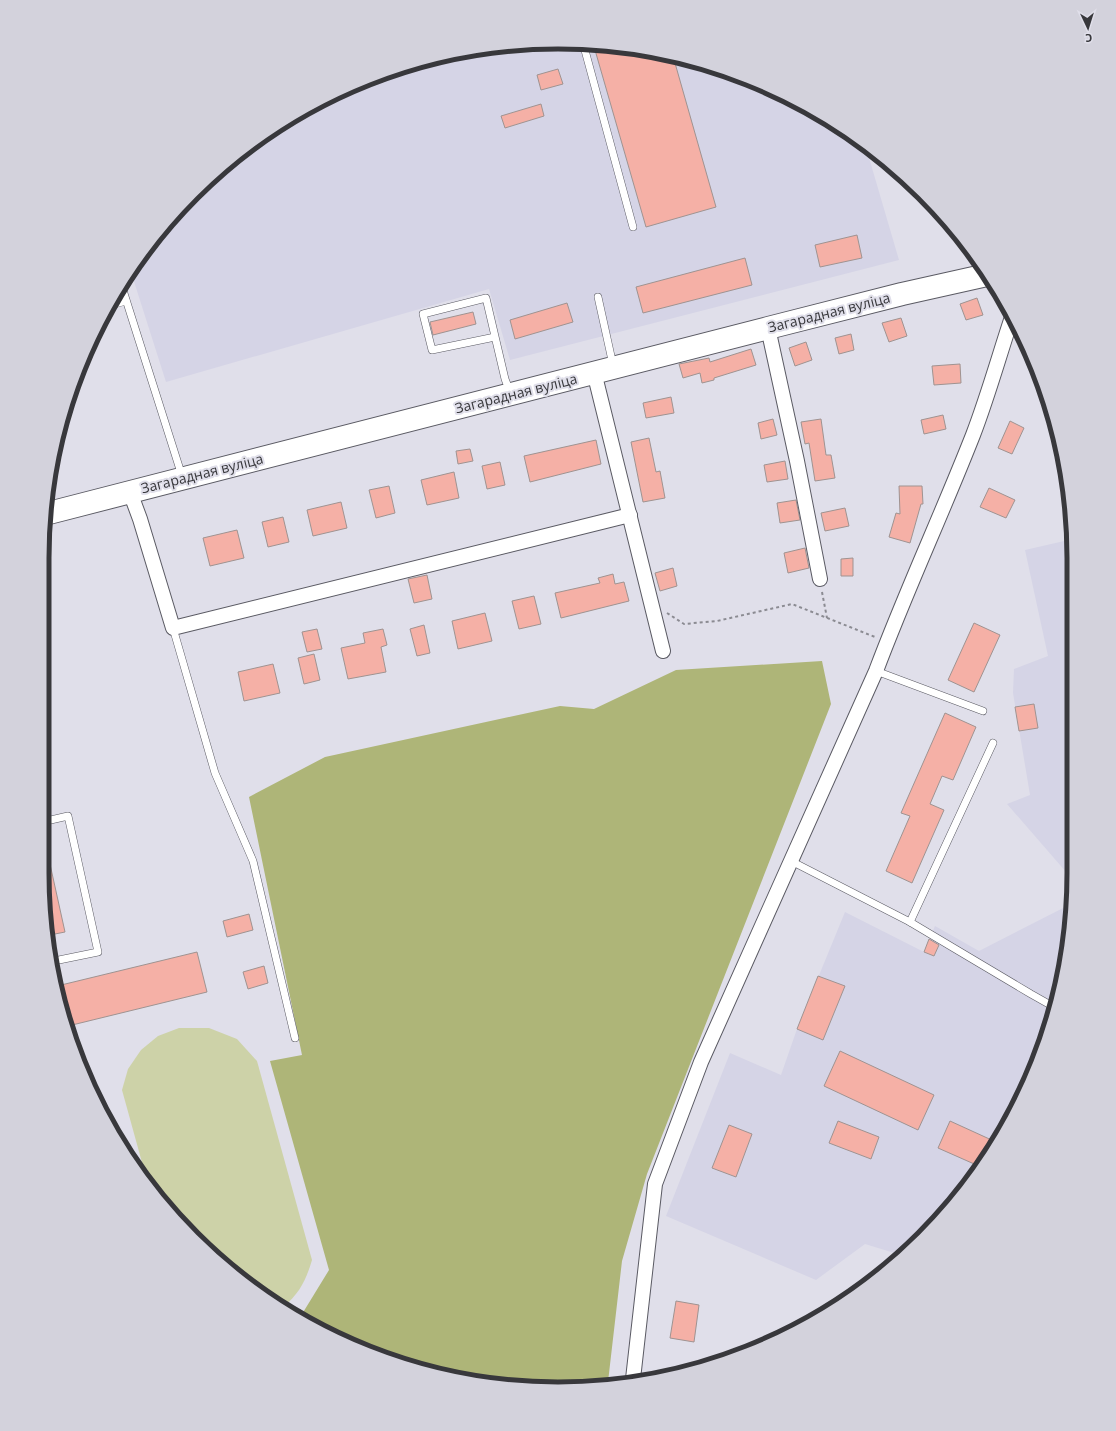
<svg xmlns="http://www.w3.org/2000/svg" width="1116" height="1431" font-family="'Open Sans',sans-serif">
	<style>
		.built { fill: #d5d4e6 }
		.green { fill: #cdd2a8 }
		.forest { fill: #aeb578 }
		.building { fill: #f5b0a6; stroke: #9f9391 }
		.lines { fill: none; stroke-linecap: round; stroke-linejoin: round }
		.lane-casing { stroke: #5a5a63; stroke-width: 8 }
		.street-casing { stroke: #5a5a63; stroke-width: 16 }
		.primary-casing { stroke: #5a5a63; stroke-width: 24 }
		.path { stroke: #8b8b92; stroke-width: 2; stroke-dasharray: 3 3; stroke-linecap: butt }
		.lane { stroke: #fff; stroke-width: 7 }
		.street { stroke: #fff; stroke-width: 14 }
		.primary { stroke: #fff; stroke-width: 22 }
		.labels { text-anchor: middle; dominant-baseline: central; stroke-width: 4; stroke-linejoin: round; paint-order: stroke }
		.street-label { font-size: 14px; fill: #38383c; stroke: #e0dfea }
		.rim { fill: none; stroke: #38383c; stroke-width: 5 }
	</style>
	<rect width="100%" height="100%" fill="#e0dfea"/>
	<g class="built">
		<path d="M 592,43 L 691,60 L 786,95 L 865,144 L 899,260 L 510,360 L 489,289 L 166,382 L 131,272 L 149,244 L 218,170 L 300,111 L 392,69 L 490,46 Z"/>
		<path d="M 1073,539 L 1074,873 L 1073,880 L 1007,804 L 1030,795 L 1013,693 L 1014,669 L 1048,656 L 1025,550 Z"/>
		<path d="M 1071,904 L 1064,973 L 1035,1071 L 987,1160 L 923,1238 L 901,1255 L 865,1244 L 816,1280 L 666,1216 L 730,1053 L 781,1075 L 797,1029 L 845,912 L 924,952 L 935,926 L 979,951 Z"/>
	</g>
	<path class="green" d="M 179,1028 L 209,1028 L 237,1039 L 257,1061 L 312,1260 C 306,1280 300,1293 283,1307 L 193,1238 L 146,1177 L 122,1090 L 128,1069 L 141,1050 L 158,1036 Z"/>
	<path class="forest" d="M 822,661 L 831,704 L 647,1174 L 622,1261 L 608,1382 L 558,1389 L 425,1371 L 299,1319 L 329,1270 L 270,1061 L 302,1055 L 249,797 L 325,757 L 560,706 L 594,709 L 676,670 Z"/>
	<g class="building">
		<path d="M 593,43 L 673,56 L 716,207 L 646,227 Z"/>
		<path d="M 558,69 L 563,84 L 541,90 L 537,75 Z"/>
		<path d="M 541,104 L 544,116 L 505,128 L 501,116 Z"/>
		<path d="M 857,235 L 862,258 L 820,267 L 815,245 Z"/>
		<path d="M 745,258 L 752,285 L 643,313 L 636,287 Z"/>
		<path d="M 977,298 L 983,315 L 966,320 L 960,304 Z"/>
		<path d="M 567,303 L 573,322 L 515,339 L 510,320 Z"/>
		<path d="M 473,312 L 476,324 L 433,335 L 430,322 Z"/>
		<path d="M 901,318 L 907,336 L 889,342 L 882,323 Z"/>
		<path d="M 851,334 L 854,350 L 839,354 L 835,338 Z"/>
		<path d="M 806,342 L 812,360 L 795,366 L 789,348 Z"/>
		<path d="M 751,349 L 756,365 L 714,378 L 714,380 L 702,383 L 700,373 L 683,378 L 679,364 L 709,358 L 710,362 Z"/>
		<path d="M 960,364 L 961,383 L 934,385 L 932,366 Z"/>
		<path d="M 671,397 L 674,413 L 646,418 L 643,403 Z"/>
		<path d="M 943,415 L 946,429 L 924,434 L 921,420 Z"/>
		<path d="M 773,419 L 777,435 L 761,439 L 758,423 Z"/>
		<path d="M 821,419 L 826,455 L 831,455 L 835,478 L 815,481 L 809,443 L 805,444 L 801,422 Z"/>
		<path d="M 1010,421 L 1024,428 L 1012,454 L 998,448 Z"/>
		<path d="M 649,438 L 656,472 L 660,471 L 665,498 L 643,502 L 631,442 Z"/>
		<path d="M 596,440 L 601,464 L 530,482 L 524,456 Z"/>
		<path d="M 470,449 L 473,461 L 458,464 L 456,451 Z"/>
		<path d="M 785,461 L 788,479 L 767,482 L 764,465 Z"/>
		<path d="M 500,462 L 505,485 L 487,489 L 482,466 Z"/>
		<path d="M 454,472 L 459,498 L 427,505 L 421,480 Z"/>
		<path d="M 389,486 L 395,513 L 376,518 L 369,490 Z"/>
		<path d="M 899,486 L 922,486 L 923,504 L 921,504 L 910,543 L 889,537 L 896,513 L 900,514 Z"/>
		<path d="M 989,488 L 1015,500 L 1006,518 L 980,507 Z"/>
		<path d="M 796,500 L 800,520 L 780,523 L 777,503 Z"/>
		<path d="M 341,502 L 347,528 L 313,536 L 307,510 Z"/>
		<path d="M 845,508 L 849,526 L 825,531 L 821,513 Z"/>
		<path d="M 283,517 L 289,542 L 268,547 L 262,522 Z"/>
		<path d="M 237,530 L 244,558 L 210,566 L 203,538 Z"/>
		<path d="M 805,548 L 809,568 L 788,573 L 784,553 Z"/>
		<path d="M 853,558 L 853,576 L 841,576 L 841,559 Z"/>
		<path d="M 673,568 L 677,586 L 660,591 L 655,573 Z"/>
		<path d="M 613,574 L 615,584 L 624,582 L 629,601 L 561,618 L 555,593 L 600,583 L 598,578 Z"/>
		<path d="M 427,575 L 432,599 L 414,603 L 408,579 Z"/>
		<path d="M 534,596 L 541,624 L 519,629 L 512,601 Z"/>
		<path d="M 485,613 L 492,641 L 458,649 L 452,621 Z"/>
		<path d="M 974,623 L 1000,635 L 974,692 L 948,680 Z"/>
		<path d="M 424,625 L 430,653 L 417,656 L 410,629 Z"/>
		<path d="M 317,629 L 322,649 L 307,652 L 302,632 Z"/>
		<path d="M 383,629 L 387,645 L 381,647 L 386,672 L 348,679 L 341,648 L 365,643 L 363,633 Z"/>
		<path d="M 314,654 L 320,680 L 304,684 L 298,658 Z"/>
		<path d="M 273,664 L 280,693 L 244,701 L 238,672 Z"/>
		<path d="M 1034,704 L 1038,728 L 1019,731 L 1015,707 Z"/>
		<path d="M 945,713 L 976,727 L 953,780 L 942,776 L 930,804 L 944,810 L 912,883 L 886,871 L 910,816 L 901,813 Z"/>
		<path d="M 42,846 L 46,846 L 65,932 L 50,935 L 42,873 Z"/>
		<path d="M 249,914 L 253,930 L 227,937 L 223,921 Z"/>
		<path d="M 929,939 L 939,945 L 934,956 L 924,952 Z"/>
		<path d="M 197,952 L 207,992 L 68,1026 L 60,1007 L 57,986 Z"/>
		<path d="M 264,966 L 268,983 L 248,989 L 243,972 Z"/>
		<path d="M 818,976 L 845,986 L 823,1040 L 797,1029 Z"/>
		<path d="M 840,1051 L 934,1095 L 918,1130 L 824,1086 Z"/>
		<path d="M 838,1121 L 879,1137 L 871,1159 L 829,1143 Z"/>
		<path d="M 950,1121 L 996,1142 L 987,1160 L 981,1167 L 938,1148 Z"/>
		<path d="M 729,1125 L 752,1134 L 736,1177 L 712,1168 Z"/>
		<path d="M 676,1301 L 699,1305 L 694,1342 L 670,1338 Z"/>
	</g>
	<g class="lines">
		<g class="lane-casing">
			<g id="lane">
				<path d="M 583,43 L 633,227"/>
				<path d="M 122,287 L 182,476"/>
				<path d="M 598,297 L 613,365"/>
				<path d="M 111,305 L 126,301"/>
				<path d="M 495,337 L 432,350 L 423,314 L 486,298 L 505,379 L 510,392"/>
				<path d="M 173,628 L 215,773 L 253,861 L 295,1038"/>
				<path d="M 876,671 L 983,711"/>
				<path d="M 42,822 L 68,816 L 98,952 L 54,961"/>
				<path d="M 791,861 L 910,922 L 1031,994 L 1054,1007"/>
				<path d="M 910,922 L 993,743"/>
			</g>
		</g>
		<g class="street-casing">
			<g id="street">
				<path d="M 768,328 L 797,461 L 820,579"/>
				<path d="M 594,372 L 663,651"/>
				<path d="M 130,492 L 140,519 L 173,628 L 630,515"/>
				<path d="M 633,1379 L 655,1184 L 701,1062 L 876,671 C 906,591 942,514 973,435 C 988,396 999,356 1012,317"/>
			</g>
		</g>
		<g class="primary-casing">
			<path id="primary" d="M 45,514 L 768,328 L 902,294 L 987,275"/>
		</g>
		<g class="path">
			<path d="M 822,592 L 827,618"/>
			<path d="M 667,613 L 684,624 L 717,621 L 792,604 L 875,637"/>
		</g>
		<use href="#lane" class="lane"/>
		<use href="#street" class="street"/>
		<use href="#primary" class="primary"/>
	</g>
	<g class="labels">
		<g class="street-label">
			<text transform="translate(829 312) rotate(-14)">Загарадная вуліца</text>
			<text transform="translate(516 393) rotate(-14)">Загарадная вуліца</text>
			<text transform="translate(202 473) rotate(-14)">Загарадная вуліца</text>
		</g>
	</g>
	<path d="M0 0H1116V1431H0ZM558 49H558A509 509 0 0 1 1067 558V873A509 509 0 0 1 558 1382H558A509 509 0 0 1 49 873V558A509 509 0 0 1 558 49Z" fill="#d3d2dc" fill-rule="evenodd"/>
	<path class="rim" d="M558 49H558A509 509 0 0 1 1067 558V873A509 509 0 0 1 558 1382H558A509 509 0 0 1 49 873V558A509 509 0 0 1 558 49Z"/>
	<g transform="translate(1088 28) rotate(176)" stroke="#e0dfea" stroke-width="3" paint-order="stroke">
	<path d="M0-3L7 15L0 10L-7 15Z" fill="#38383c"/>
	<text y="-6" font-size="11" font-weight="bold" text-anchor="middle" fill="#38383c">С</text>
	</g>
</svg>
